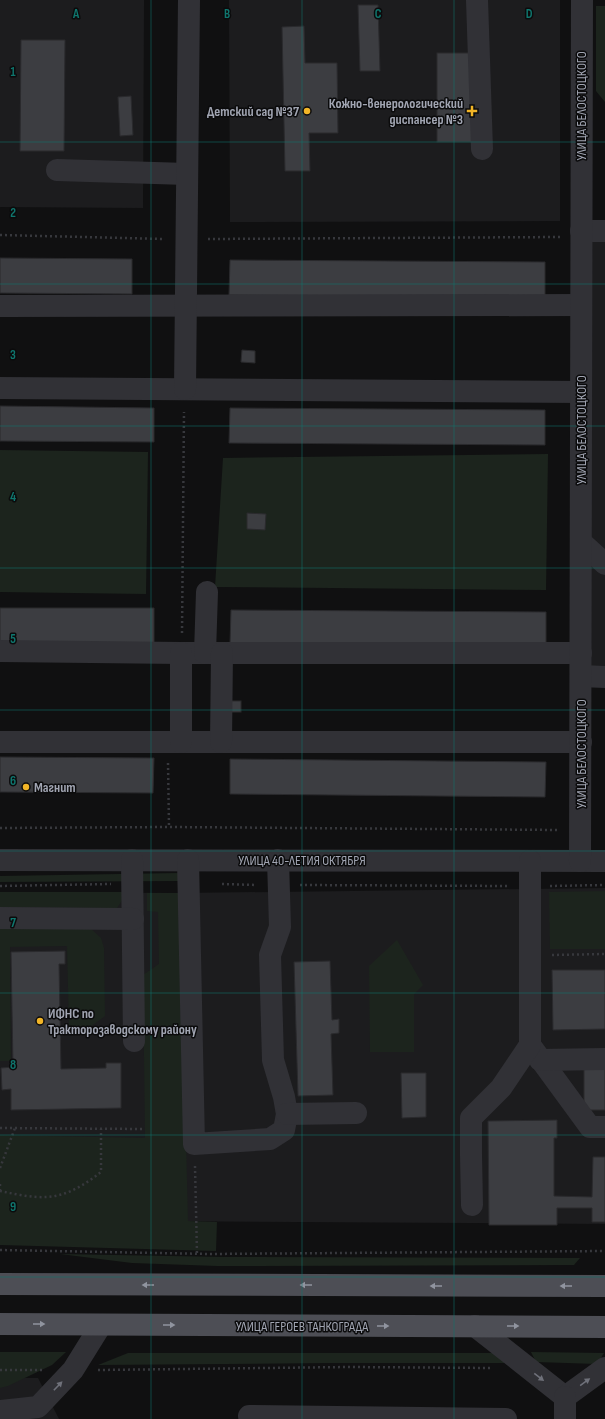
<svg xmlns="http://www.w3.org/2000/svg" width="605" height="1419" font-family="'Sofia Sans Condensed',sans-serif">
	<style>
		.built { fill: #1c1c1e }
		.green { fill: #1c241d }
		.building { fill: #3c3d41; stroke: #2a2a2d }
		.lines { fill: none; stroke-linecap: round; stroke-linejoin: round }
		.path { stroke: #37383d; stroke-width: 2.5; stroke-dasharray: 2 3; stroke-linecap: butt }
		.minor { stroke: #313136; stroke-width: 22 }
		.major { stroke: #4d4e55; stroke-width: 22 }
		.oneway { fill: #90949f }
		.oneway2 { fill: #6f717a }
		.grid { fill: none; stroke: #0f766e; stroke-width: 1; stroke-opacity: 0.55 }
		.poi-dot { fill: #f2b527; stroke: #0b0b0c; stroke-width: 1.5 }
		.labels { text-anchor: middle; dominant-baseline: central; stroke-width: 3; stroke-linejoin: round; paint-order: stroke }
		.poi-label { font-size: 14px; font-weight: bold; fill: #a1a5b2; stroke: #0b0b0c; text-anchor: end }
		.street-label { font-size: 14px; fill: #a1a5b2; stroke: #0b0b0c }
		.grid-label { font-size: 13px; text-anchor: middle; font-weight: bold; fill: #0f766e; stroke: #0b0b0c; stroke-width: 3; stroke-linejoin: round; paint-order: stroke }
	</style>
	<rect width="100%" height="100%" fill="#101011"/>
	<g class="built">
		<path d="M 0,0 L 144,0 L 143,208 L 0,207 Z"/>
		<path d="M 229,0 L 560,0 L 560,221 L 230,222 Z"/>
		<path d="M 591,240 L 605,240 L 605,668 L 589,668 Z"/>
		<path d="M 605,888 L 605,1224 L 0,1220 L 0,892 L 180,893 Z"/>
		<path d="M 0,1378 L 38,1378 L 59,1419 L 0,1419 Z"/>
	</g>
	<g class="green">
		<path d="M 596,6 L 605,6 L 605,102 L 596,91 Z"/>
		<path d="M 0,450 L 148,452 L 146,594 L 0,592 Z"/>
		<path d="M 548,454 L 546,590 L 215,587 L 223,458 Z"/>
		<path d="M 179,873 L 180,881 L 0,882 L 0,876 Z"/>
		<path d="M 605,891 L 605,949 L 550,949 L 549,892 Z"/>
		<path d="M 0,892 L 123,892 L 123,899 L 117,908 L 0,907 Z"/>
		<path d="M 147,893 L 180,893 L 188,1221 L 217,1222 L 216,1251 L 0,1245 L 0,1135 L 145,1138 L 143,975 L 159,964 L 158,912 L 147,911 Z"/>
		<path d="M 0,928 L 91,929 L 101,938 L 104,948 L 105,1016 L 90,1027 L 69,1028 L 67,946 L 10,947 L 11,1061 L 0,1061 Z"/>
		<path d="M 397,940 L 423,985 L 414,994 L 414,1052 L 370,1052 L 369,966 Z"/>
		<path d="M 60,1254 L 225,1257 L 580,1258 L 574,1265 L 217,1266 L 132,1263 Z"/>
		<path d="M 0,1352 L 66,1352 L 52,1365 L 8,1386 L 0,1388 Z"/>
		<path d="M 531,1352 L 604,1353 L 597,1364 L 536,1362 Z"/>
		<path d="M 128,1353 L 497,1353 L 509,1363 L 330,1363 L 98,1365 Z"/>
	</g>
	<g class="building">
		<path d="M 358,5 L 378,5 L 380,71 L 360,71 Z"/>
		<path d="M 304,26 L 305,63 L 337,63 L 338,133 L 309,133 L 310,171 L 285,171 L 282,27 Z"/>
		<path d="M 21,40 L 65,40 L 64,151 L 20,151 Z"/>
		<rect x="437" y="53" width="39" height="89"/>
		<path d="M 131,96 L 133,135 L 120,136 L 118,97 Z"/>
		<path d="M 0,258 L 132,259 L 132,294 L 0,293 Z"/>
		<path d="M 230,260 L 545,262 L 545,297 L 229,295 Z"/>
		<path d="M 242,350 L 255,351 L 255,363 L 241,362 Z"/>
		<path d="M 0,406 L 154,408 L 154,442 L 0,441 Z"/>
		<path d="M 230,408 L 545,410 L 545,445 L 229,443 Z"/>
		<path d="M 247,513 L 266,514 L 265,530 L 247,529 Z"/>
		<path d="M 0,608 L 154,608 L 154,643 L 0,642 Z"/>
		<path d="M 231,610 L 546,612 L 546,647 L 230,644 Z"/>
		<rect x="231" y="701" width="10" height="11"/>
		<path d="M 0,757 L 154,758 L 153,793 L 0,792 Z"/>
		<path d="M 230,759 L 546,762 L 545,797 L 230,794 Z"/>
		<path d="M 65,951 L 65,964 L 59,964 L 61,1069 L 106,1068 L 106,1063 L 121,1063 L 121,1108 L 11,1110 L 11,1089 L 2,1090 L 1,1068 L 13,1067 L 11,952 Z"/>
		<path d="M 330,961 L 332,1020 L 339,1019 L 339,1033 L 331,1034 L 333,1095 L 298,1096 L 294,962 Z"/>
		<path d="M 552,970 L 605,970 L 605,1029 L 553,1030 Z"/>
		<rect x="584" y="1066" width="21" height="44"/>
		<path d="M 401,1073 L 426,1073 L 426,1117 L 402,1118 Z"/>
		<path d="M 557,1120 L 557,1138 L 554,1138 L 554,1196 L 592,1197 L 593,1157 L 605,1157 L 605,1222 L 592,1222 L 592,1208 L 557,1208 L 557,1225 L 489,1225 L 488,1121 Z"/>
	</g>
	<g class="lines">
		<g class="path">
			<path d="M 0,235 L 165,239"/>
			<path d="M 208,239 L 561,237"/>
			<path d="M 182,633 L 184,412"/>
			<path d="M 168,763 L 169,827"/>
			<path d="M 0,828 L 169,827 L 559,830"/>
			<path d="M 222,884 L 257,885"/>
			<path d="M 300,885 L 509,886"/>
			<path d="M 0,886 L 111,884"/>
			<path d="M 550,886 L 605,885"/>
			<path d="M 552,955 L 605,954"/>
			<path d="M 0,1128 L 144,1129"/>
			<path d="M 195,1166 L 197,1254"/>
			<path d="M 0,1168 L 15,1128"/>
			<path d="M 0,1184 L 0,1191"/>
			<path d="M 0,1191 C 15,1194 32,1198 47,1197 C 67,1196 86,1184 101,1172 L 101,1129"/>
			<path d="M 0,1250 L 210,1254 L 605,1251"/>
			<path d="M 0,1370 L 43,1370"/>
			<path d="M 98,1370 L 349,1367 L 491,1368"/>
		</g>
		<g class="minor">
			<path d="M 477,0 L 482,149"/>
			<path d="M 57,170 L 187,174"/>
			<path d="M 581,231 L 605,231"/>
			<path d="M 0,306 L 581,305"/>
			<path d="M 0,388 L 581,392"/>
			<path d="M 185,389 L 189,0"/>
			<path d="M 581,542 L 605,564"/>
			<path d="M 0,651 L 181,653 L 581,653"/>
			<path d="M 205,653 L 207,592"/>
			<path d="M 581,676 L 605,677"/>
			<path d="M 0,742 L 581,742"/>
			<path d="M 181,742 L 181,653"/>
			<path d="M 221,742 L 222,653"/>
			<path d="M 0,860 L 605,861"/>
			<path d="M 132,860 L 134,1041"/>
			<path d="M 188,860 L 194,1144 L 270,1139 L 284,1130 L 287,1114 L 284,1097 L 273,1060 L 270,955 L 280,927 L 278,860"/>
			<path d="M 580,861 L 582,0"/>
			<path d="M 0,918 L 133,919"/>
			<path d="M 530,1045 L 590,1127 L 605,1127"/>
			<path d="M 540,1060 L 605,1059"/>
			<path d="M 287,1114 L 356,1113"/>
			<path d="M 472,1205 L 471,1155 L 471,1118 L 501,1088 L 530,1045 L 530,861"/>
			<path d="M 475,1326 L 565,1397"/>
			<path d="M 565,1397 L 605,1368"/>
			<path d="M 565,1397 L 565,1419"/>
			<path d="M 0,1411 L 38,1407 L 73,1370 L 101,1325"/>
			<path d="M 249,1416 L 506,1419"/>
		</g>
		<g class="major">
			<path d="M 0,1284 L 605,1286"/>
			<path d="M 0,1324 L 605,1327"/>
		</g>
	</g>
	<defs><path id="oneway-solid" d="M-6-.8H1V-3.2L6.5 0L1 3.2V.8H-6Z"/></defs>
	<g class="oneway">
		<use href="#oneway-solid" transform="translate(148 1285) rotate(-180)"/>
		<use href="#oneway-solid" transform="translate(306 1285) rotate(-180)"/>
		<use href="#oneway-solid" transform="translate(436 1286) rotate(-180)"/>
		<use href="#oneway-solid" transform="translate(566 1286) rotate(-180)"/>
		<use href="#oneway-solid" transform="translate(39 1324)"/>
		<use href="#oneway-solid" transform="translate(169 1325)"/>
		<use href="#oneway-solid" transform="translate(383 1326)"/>
		<use href="#oneway-solid" transform="translate(513 1326)"/>
	</g>
	<g class="oneway2">
		<use href="#oneway-solid" transform="translate(539 1377) rotate(38)"/>
		<use href="#oneway-solid" transform="translate(585 1382) rotate(-36)"/>
		<use href="#oneway-solid" transform="translate(58 1386) rotate(-46)"/>
	</g>
	<path class="grid" d="M 151,0 L 151,1419M 302,0 L 302,1419M 454,0 L 454,1419M 0,142 L 605,142M 0,284 L 605,284M 0,426 L 605,426M 0,568 L 605,568M 0,710 L 605,710M 0,851 L 605,851M 0,993 L 605,993M 0,1135 L 605,1135M 0,1277 L 605,1277"/>
	<g class="poi-dot">
		<circle cx="307" cy="111" r="4"/>
		<path d="M470 105h4v4h4v4h-4v4h-4v-4h-4v-4h4z"/>
		<circle cx="26" cy="787" r="4"/>
		<circle cx="40" cy="1021" r="4"/>
	</g>
	<g class="labels">
		<g class="poi-label">
			<text x="463" y="103">Кожно-венерологический<tspan x="463" dy="16">диспансер №3</tspan></text>
			<text x="299" y="111">Детский сад №37</text>
			<text x="34" y="787" text-anchor="start">Магнит</text>
			<text x="48" y="1013" text-anchor="start">ИФНС по<tspan x="48" dy="16">Тракторозаводскому району</tspan></text>
		</g>
		<g class="street-label">
			<text transform="translate(581 106) rotate(-90)">УЛИЦА БЕЛОСТОЦКОГО</text>
			<text transform="translate(581 430) rotate(-90)">УЛИЦА БЕЛОСТОЦКОГО</text>
			<text transform="translate(581 754) rotate(-90)">УЛИЦА БЕЛОСТОЦКОГО</text>
			<text x="302" y="860">УЛИЦА 40-ЛЕТИЯ ОКТЯБРЯ</text>
			<text x="302" y="1326">УЛИЦА ГЕРОЕВ ТАНКОГРАДА</text>
		</g>
	</g>
	<g class="grid-label">
		<text x="76" y="18">A</text>
		<text x="227" y="18">B</text>
		<text x="378" y="18">C</text>
		<text x="529" y="18">D</text>
		<text x="13" y="76">1</text>
		<text x="13" y="217">2</text>
		<text x="13" y="359">3</text>
		<text x="13" y="501">4</text>
		<text x="13" y="643">5</text>
		<text x="13" y="785">6</text>
		<text x="13" y="927">7</text>
		<text x="13" y="1069">8</text>
		<text x="13" y="1211">9</text>
	</g>
</svg>
